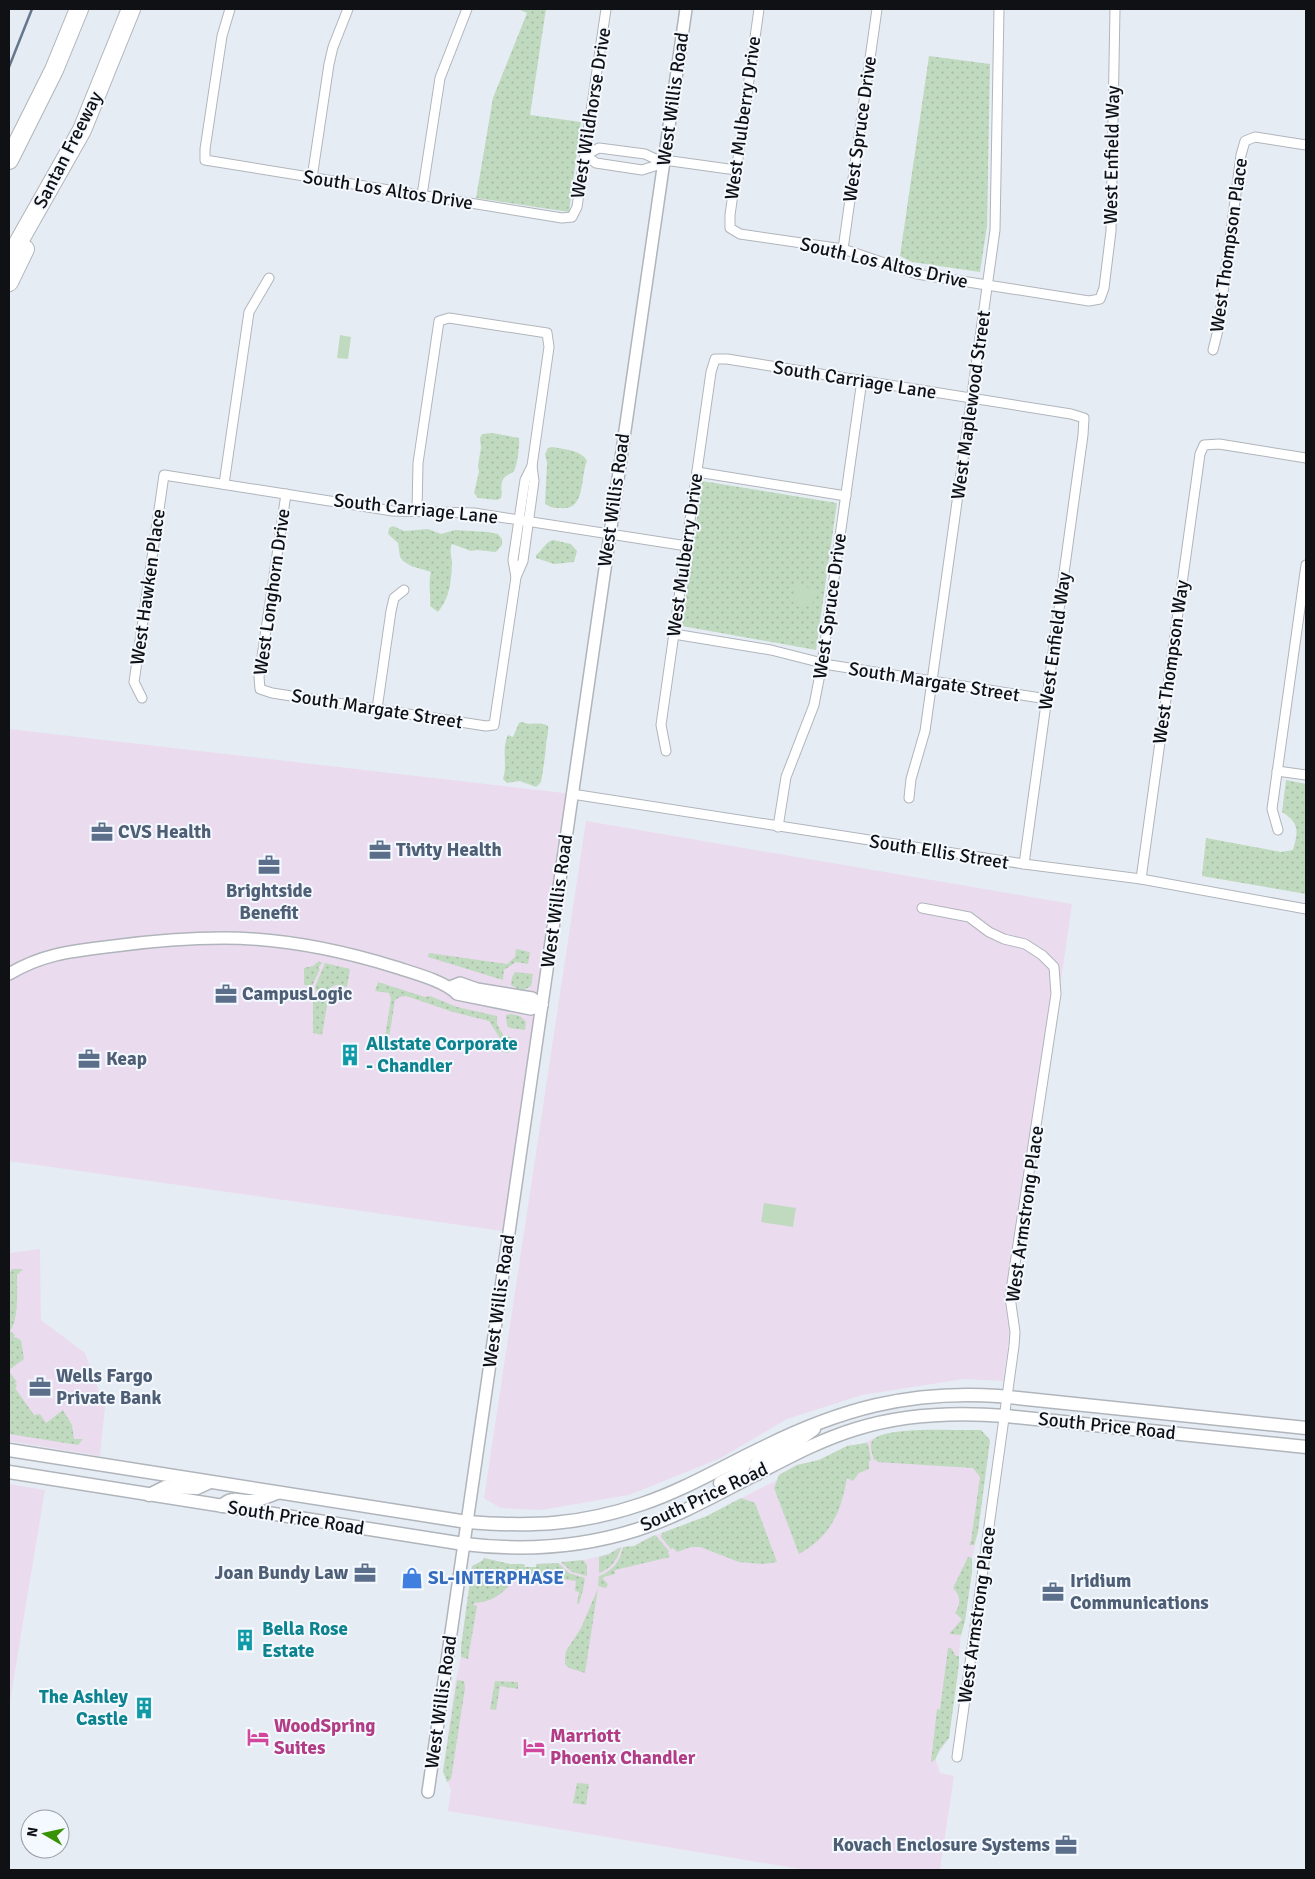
<svg xmlns="http://www.w3.org/2000/svg" width="1315" height="1879" font-family="Signika,sans-serif">
	<style>
		.commercial { fill: #ebdbee }
		.grass { fill: url(#grass-dots) }
		.garden { fill: #c0dac0 }
		.lines { fill: none; stroke-linecap: round; stroke-linejoin: round }
		.stream { stroke: #64778c; stroke-width: 2.5 }
		.minor-casing { stroke: #b0b5bc; stroke-width: 11 }
		.tertiary-casing { stroke: #b0b5bc; stroke-width: 14 }
		.secondary-casing { stroke: #b0b5bc; stroke-width: 15 }
		.motorway-casing { stroke: #b0b5bc; stroke-width: 20 }
		.minor { stroke: #fff; stroke-width: 9 }
		.tertiary { stroke: #fff; stroke-width: 11 }
		.secondary { stroke: #fff; stroke-width: 12 }
		.motorway { stroke: #fff; stroke-width: 18 }
		.labels { text-anchor: middle; dominant-baseline: central; stroke-width: 4; stroke-linejoin: round; paint-order: stroke }
		.street-label { font-size: 19px; fill: #101114; stroke: #f4f9ff }
		.service-label { font-size: 19px; font-weight: bold; fill: #4e5e75; stroke: #f4f9ff; text-anchor: start }
		.culture-label { font-size: 19px; font-weight: bold; fill: #0d838f; stroke: #f4f9ff; text-anchor: start }
		.shop-label { font-size: 19px; font-weight: bold; fill: #366cbe; stroke: #f4f9ff; text-anchor: start }
		.hotel-label { font-size: 19px; font-weight: bold; fill: #b23c85; stroke: #f4f9ff; text-anchor: start }
	</style>
	<defs>
		<pattern id="grass-dots" width="8" height="8" patternUnits="userSpaceOnUse" patternTransform="scale(1.25)"><rect width="8" height="8" fill="#c0dac0"/><path d="M2 2h.1M6 6h.1" fill="none" stroke="#a4baa4" stroke-width="1.8" stroke-linecap="round"/></pattern>
	</defs>
	<rect width="100%" height="100%" fill="#e6ecf3"/>
	<g class="commercial">
		<path d="M 9,729 L 572,794 L 509,1232 L 9,1161 Z"/>
		<path d="M 586,821 L 1072,904 L 1003,1381 L 964,1379 L 862,1395 L 787,1419 L 721,1458 L 629,1495 L 541,1510 L 500,1508 L 484,1498 Z"/>
		<path d="M 40,1249 L 41,1320 L 85,1353 L 105,1407 L 100,1456 L 9,1441 L 9,1253 Z"/>
		<path d="M 957,1430 L 981,1430 L 990,1440 L 978,1532 L 972,1558 L 972,1571 L 965,1621 L 961,1635 L 949,1738 L 935,1758 L 940,1773 L 954,1776 L 940,1870 L 807,1870 L 448,1811 L 451,1790 L 443,1771 L 455,1684 L 461,1657 L 461,1647 L 472,1566 L 482,1561 L 484,1558 L 510,1564 L 524,1564 L 525,1567 L 536,1567 L 536,1564 L 576,1562 L 609,1554 L 617,1548 L 634,1546 L 645,1539 L 707,1516 L 777,1480 L 779,1475 L 797,1465 L 819,1460 L 847,1446 L 862,1444 L 879,1436 L 895,1432 Z"/>
		<path d="M 9,1484 L 45,1490 L 9,1707 Z"/>
	</g>
	<g class="grass">
		<path d="M 518,9 L 546,9 L 530,115 L 581,122 L 569,212 L 476,198 L 493,98 L 527,13 Z"/>
		<path d="M 929,56 L 990,64 L 987,226 L 980,272 L 912,262 L 900,256 Z"/>
		<path d="M 492,433 L 519,438 C 520,444 517,467 514,471 C 511,474 506,475 504,478 C 499,484 503,492 501,498 L 497,500 L 478,498 L 474,493 L 479,472 L 478,465 L 481,448 L 480,438 L 482,434 Z"/>
		<path d="M 552,447 C 563,449 582,450 587,461 C 580,477 586,511 561,508 C 555,508 551,508 545,504 L 547,463 L 545,454 L 548,448 Z"/>
		<path d="M 702,481 L 837,503 L 816,650 L 682,626 Z"/>
		<path d="M 393,526 L 404,531 L 428,529 L 441,534 L 455,530 L 488,532 L 498,534 L 502,539 L 502,545 L 496,552 L 477,550 L 471,551 L 452,544 C 449,551 452,557 452,564 C 451,583 450,597 438,612 L 430,606 C 431,594 428,583 431,572 L 411,566 L 403,561 L 400,557 L 398,543 L 388,534 L 389,528 Z"/>
		<path d="M 553,540 L 571,544 L 577,551 L 574,562 L 554,564 L 536,558 L 536,555 C 543,550 545,542 553,540 Z"/>
		<path d="M 522,722 C 531,726 540,721 548,726 C 549,734 546,739 546,746 C 545,758 543,770 541,782 L 536,787 L 520,781 L 507,783 L 503,779 C 508,764 501,749 508,735 L 513,737 L 519,723 Z"/>
		<path d="M 1286,780 L 1306,784 L 1306,894 L 1202,876 L 1206,838 L 1281,852 L 1293,850 C 1298,832 1300,823 1282,812 Z"/>
		<path d="M 516,949 L 530,952 L 528,964 L 516,962 L 504,970 L 503,980 L 428,957 L 429,953 L 507,964 L 515,957 Z"/>
		<path d="M 319,961 L 322,963 L 318,968 L 320,969 L 312,986 L 304,985 L 304,968 L 313,966 Z"/>
		<path d="M 325,963 L 350,969 L 347,987 L 336,985 L 330,988 L 322,1035 L 313,1033 L 313,1002 L 317,995 L 315,987 Z"/>
		<path d="M 515,972 L 533,974 L 531,986 L 522,991 L 511,985 L 512,977 Z"/>
		<path d="M 378,982 L 425,997 L 430,996 L 457,1007 L 497,1016 L 497,1024 L 503,1035 L 517,1039 L 515,1050 L 510,1049 L 509,1053 L 502,1052 L 503,1043 L 489,1021 L 453,1012 L 406,996 L 400,997 L 395,1000 L 387,1050 L 383,1049 L 391,999 L 389,993 L 375,991 Z"/>
		<path d="M 511,1014 L 520,1016 L 526,1022 L 525,1030 L 510,1028 L 507,1026 L 506,1015 Z"/>
		<path d="M 12,1269 L 23,1269 L 17,1275 C 17,1290 19,1320 10,1331 L 15,1335 L 14,1337 L 21,1340 L 24,1359 L 9,1370 L 9,1274 Z"/>
		<path d="M 9,1371 L 17,1382 L 15,1383 L 17,1386 L 15,1388 L 34,1415 L 40,1414 L 46,1423 L 63,1410 L 72,1425 L 74,1439 L 83,1439 L 78,1445 L 9,1434 Z"/>
		<path d="M 957,1430 L 981,1430 L 990,1440 L 978,1532 L 974,1545 L 969,1545 L 971,1541 L 980,1477 L 973,1468 L 877,1462 L 877,1460 L 874,1460 C 873,1455 870,1449 871,1444 C 872,1427 943,1430 957,1430 Z"/>
		<path d="M 866,1443 L 868,1444 L 871,1460 L 869,1461 L 869,1469 L 859,1473 L 853,1481 L 847,1478 C 841,1512 831,1536 799,1554 L 774,1488 L 779,1475 L 797,1465 L 819,1460 L 847,1446 Z"/>
		<path d="M 741,1498 L 755,1503 L 777,1562 L 763,1564 L 739,1562 L 700,1547 L 691,1547 L 677,1552 L 673,1548 L 671,1549 L 661,1537 L 662,1533 L 707,1516 Z"/>
		<path d="M 655,1535 L 669,1551 L 668,1553 L 670,1557 L 615,1570 L 615,1574 L 604,1577 L 603,1579 L 608,1584 L 606,1588 L 598,1586 L 599,1576 C 613,1571 620,1561 623,1547 L 634,1546 Z"/>
		<path d="M 621,1547 C 618,1559 611,1569 599,1573 L 599,1557 L 609,1554 Z"/>
		<path d="M 968,1557 L 972,1558 L 972,1571 L 965,1621 L 961,1635 L 949,1634 L 962,1619 L 955,1613 C 961,1604 961,1596 953,1588 Z"/>
		<path d="M 484,1558 L 510,1564 L 524,1564 L 525,1567 L 536,1567 L 536,1564 L 558,1563 L 569,1573 L 585,1578 L 583,1590 L 579,1604 L 577,1603 L 579,1592 L 575,1591 L 576,1581 L 530,1574 L 524,1579 L 517,1577 L 519,1573 L 516,1572 C 510,1590 493,1603 474,1603 L 474,1605 L 477,1606 L 468,1659 L 461,1657 L 461,1647 L 472,1566 L 482,1561 Z"/>
		<path d="M 583,1560 L 587,1565 L 587,1576 L 572,1572 L 561,1562 Z"/>
		<path d="M 598,1588 L 585,1673 L 569,1668 L 565,1664 L 565,1658 L 566,1651 L 581,1628 Z"/>
		<path d="M 948,1648 L 951,1648 L 956,1656 L 959,1656 L 959,1664 L 949,1738 L 940,1749 L 935,1760 L 931,1762 L 937,1709 L 940,1710 Z"/>
		<path d="M 457,1680 L 464,1681 L 465,1688 L 451,1779 L 447,1782 L 443,1771 Z"/>
		<path d="M 495,1681 L 518,1682 L 518,1689 L 500,1686 L 496,1710 L 490,1709 Z"/>
		<path d="M 577,1783 L 589,1784 L 586,1805 L 573,1803 Z"/>
	</g>
	<g class="garden">
		<path d="M 340,335 L 351,337 L 348,359 L 337,358 Z"/>
		<path d="M 795,585 L 815,589 L 812,606 L 792,602 Z"/>
		<path d="M 764,1203 L 796,1208 L 793,1227 L 761,1222 Z"/>
	</g>
	<g class="lines">
		<path class="stream" d="M 9,67 L 32,9"/>
		<g class="minor-casing">
			<g id="minor">
				<path d="M 230,9 L 222,36 L 205,149 L 205,160 L 562,218 L 572,217 L 577,207 L 606,9"/>
				<path d="M 759,9 L 730,215 L 730,228 L 740,234 L 843,249 L 917,274 L 1089,301 L 1100,299 L 1104,288 L 1111,231 L 1115,9"/>
				<path d="M 599,148 L 645,154 L 664,163 L 642,170 L 596,163 L 585,155 Z"/>
				<path d="M 664,160 L 736,170"/>
				<path d="M 312,178 L 329,64 L 333,47 L 348,9"/>
				<path d="M 422,195 L 440,78 L 467,9"/>
				<path d="M 843,249 L 877,9"/>
				<path d="M 1213,350 L 1218,330 L 1241,155 L 1245,141 L 1255,137 L 1306,145"/>
				<path d="M 697,472 L 846,496"/>
				<path d="M 224,484 L 249,312 L 269,278"/>
				<path d="M 286,494 L 259,677 L 260,689 L 272,693 L 486,726 L 494,725 L 516,577 L 523,561 L 534,481 L 532,466 L 549,347 L 547,333 L 449,318 L 439,321 L 418,463 L 417,511"/>
				<path d="M 516,577 L 513,560 L 525,480 L 532,466"/>
				<path d="M 674,634 L 771,650 L 830,665 L 1047,699"/>
				<path d="M 142,698 L 134,682 L 164,475 L 393,511 L 474,513 L 687,546"/>
				<path d="M 377,709 L 391,611 L 394,598 L 404,590"/>
				<path d="M 666,751 L 661,725 L 711,372 L 715,359 L 727,359 L 1071,414 L 1084,418 L 1083,435 L 1024,864"/>
				<path d="M 1277,771 L 1306,775"/>
				<path d="M 572,794 L 1024,864 L 1141,879 L 1306,909"/>
				<path d="M 909,798 L 911,779 L 925,731 L 995,230 L 999,9"/>
				<path d="M 778,827 L 786,777 L 814,705 L 822,664 L 862,380"/>
				<path d="M 1278,830 L 1272,809 L 1306,565"/>
				<path d="M 1141,879 L 1200,454 L 1204,445 L 1219,444 L 1306,458"/>
				<path d="M 922,908 L 969,917 L 989,932 L 1004,939 L 1025,944 L 1042,955 L 1054,967 L 1056,994 L 1010,1297 L 1015,1332 L 1014,1346 L 957,1757"/>
			</g>
		</g>
		<g class="tertiary-casing">
			<g id="tertiary">
				<path d="M 9,974 C 44,953 74,951 114,946 C 151,941 187,938 224,938 C 282,938 340,950 395,967 C 413,973 445,981 457,994 L 531,1009 L 542,1005"/>
				<path d="M 450,987 L 460,983 L 477,989 L 532,998 L 542,1005"/>
				<path d="M 428,1792 L 686,9"/>
			</g>
		</g>
		<g class="secondary-casing">
			<g id="secondary">
				<path d="M 9,1450 L 467,1522 C 532,1527 580,1525 642,1504 C 684,1490 722,1467 762,1448 C 840,1409 910,1390 998,1396 L 1306,1428"/>
				<path d="M 9,1472 L 464,1544 C 522,1551 579,1548 636,1530 C 677,1517 717,1494 756,1474 C 789,1457 820,1440 856,1429 C 904,1414 955,1412 1006,1416 L 1306,1447"/>
				<path d="M 757,1474 L 756,1464 L 759,1462 L 800,1439 L 814,1429"/>
				<path d="M 720,1483 C 730,1477 749,1471 744,1457"/>
				<path d="M 149,1495 L 165,1487 L 197,1488 L 210,1482"/>
				<path d="M 222,1506 C 232,1495 239,1502 253,1501 C 260,1500 269,1496 277,1493"/>
			</g>
		</g>
		<g class="motorway-casing">
			<g id="motorway">
				<path d="M 9,160 L 54,70 L 79,9"/>
				<path d="M 9,259 L 82,130 L 131,9"/>
				<path d="M 9,282 L 25,249"/>
			</g>
		</g>
		<use href="#minor" class="minor"/>
		<use href="#tertiary" class="tertiary"/>
		<use href="#secondary" class="secondary"/>
		<use href="#motorway" class="motorway"/>
	</g>
	<defs>
		<g id="office-bare" transform="scale(1.725)"><path d="M-6-3h4V-5.5h4V-3h4V5H-6ZM-1-4.5V-3h2v-1.5ZM-6 0V1H6V0Z" fill="#5c6f8a" stroke="#f4f9ff" stroke-width="2.5" paint-order="stroke"/></g>
		<g id="building-bare" transform="scale(1.725)"><path d="M-4-6H4V6H1V3H-1V6H-4ZM-2.5-4.3h1.7v1.8h-1.7ZM.8-4.3h1.7v1.8H.8ZM-2.5-1h1.7V.8h-1.7ZM.8-1h1.7V.8H.8Z" fill="#0f9aa8" stroke="#f4f9ff" stroke-width="2.5" paint-order="stroke"/></g>
		<g id="shop-bare" transform="scale(1.725)"><path d="M-5-2.5h2.3a2.7 3.5 0 0 1 5.4 0H5L5.5 6h-11ZM-1.5-2.5h3a1.5 2.3 0 0 0-3 0Z" fill="#3f7fe0" stroke="#f4f9ff" stroke-width="2.5" paint-order="stroke"/></g>
		<g id="hotel-bare" transform="scale(1.725)"><path d="M-6-4.5h1.5V1H6V5H4.5V3h-9V5H-6ZM-4 0a1.8 1.8 0 1 1 3.6 0ZM.5 0V-2.5h3Q6-2.5 6 0Z" fill="#d1479c" stroke="#f4f9ff" stroke-width="2.5" paint-order="stroke"/></g>
	</defs>
	<g fill-rule="evenodd">
		<use href="#office-bare" x="102" y="832"/>
		<use href="#office-bare" x="380" y="850"/>
		<use href="#office-bare" x="269" y="865"/>
		<use href="#office-bare" x="226" y="994"/>
		<use href="#building-bare" x="350" y="1055"/>
		<use href="#office-bare" x="89" y="1059"/>
		<use href="#office-bare" x="40" y="1387"/>
		<use href="#office-bare" x="365" y="1573"/>
		<use href="#shop-bare" x="412" y="1578"/>
		<use href="#office-bare" x="1053" y="1592"/>
		<use href="#building-bare" x="245" y="1640"/>
		<use href="#building-bare" x="144" y="1708"/>
		<use href="#hotel-bare" x="258" y="1737"/>
		<use href="#hotel-bare" x="534" y="1747"/>
		<use href="#office-bare" x="1066" y="1845"/>
	</g>
	<g class="labels">
		<g class="street-label">
			<text transform="translate(673 99) rotate(-82)">West Willis Road</text>
			<text transform="translate(591 113) rotate(-81)">West Wildhorse Drive</text>
			<text transform="translate(743 118) rotate(-82)">West Mulberry Drive</text>
			<text transform="translate(860 129) rotate(-82)">West Spruce Drive</text>
			<text transform="translate(68 150) rotate(-63)">Santan Freeway</text>
			<text transform="translate(1112 155) rotate(-89)">West Enfield Way</text>
			<text transform="translate(388 190) rotate(9)">South Los Altos Drive</text>
			<text transform="translate(1229 245) rotate(-82)">West Thompson Place</text>
			<text transform="translate(884 263) rotate(13)">South Los Altos Drive</text>
			<text transform="translate(855 380) rotate(9)">South Carriage Lane</text>
			<text transform="translate(971 405) rotate(-82)">West Maplewood Street</text>
			<text transform="translate(614 500) rotate(-82)">West Willis Road</text>
			<text transform="translate(416 509) rotate(6)">South Carriage Lane</text>
			<text transform="translate(685 555) rotate(-82)">West Mulberry Drive</text>
			<text transform="translate(148 587) rotate(-82)">West Hawken Place</text>
			<text transform="translate(272 592) rotate(-82)">West Longhorn Drive</text>
			<text transform="translate(830 606) rotate(-82)">West Spruce Drive</text>
			<text transform="translate(1055 641) rotate(-82)">West Enfield Way</text>
			<text transform="translate(1171 662) rotate(-82)">West Thompson Way</text>
			<text transform="translate(934 682) rotate(9)">South Margate Street</text>
			<text transform="translate(377 709) rotate(9)">South Margate Street</text>
			<text transform="translate(939 852) rotate(9)">South Ellis Street</text>
			<text transform="translate(557 901) rotate(-82)">West Willis Road</text>
			<text transform="translate(1025 1214) rotate(-82)">West Armstrong Place</text>
			<text transform="translate(499 1301) rotate(-82)">West Willis Road</text>
			<text transform="translate(1107 1426) rotate(6)">South Price Road</text>
			<text transform="translate(704 1497) rotate(-25)">South Price Road</text>
			<text transform="translate(296 1518) rotate(9)">South Price Road</text>
			<text transform="translate(977 1615) rotate(-82)">West Armstrong Place</text>
			<text transform="translate(441 1702) rotate(-82)">West Willis Road</text>
		</g>
		<g class="service-label">
			<text x="118" y="832">CVS Health</text>
			<text x="396" y="850">Tivity Health</text>
			<text x="269" y="891" text-anchor="middle">Brightside<tspan x="269" dy="22">Benefit</tspan></text>
			<text x="242" y="994">CampusLogic</text>
			<text x="106" y="1059">Keap</text>
			<text x="56" y="1376">Wells Fargo<tspan x="56" dy="22">Private Bank</tspan></text>
			<text x="348" y="1573" text-anchor="end">Joan Bundy Law</text>
			<text x="1070" y="1581">Iridium<tspan x="1070" dy="22">Communications</tspan></text>
			<text x="1050" y="1845" text-anchor="end">Kovach Enclosure Systems</text>
		</g>
		<g class="culture-label">
			<text x="366" y="1044">Allstate Corporate<tspan x="366" dy="22">- Chandler</tspan></text>
			<text x="262" y="1629">Bella Rose<tspan x="262" dy="22">Estate</tspan></text>
			<text x="128" y="1697" text-anchor="end">The Ashley<tspan x="128" dy="22">Castle</tspan></text>
		</g>
		<g class="shop-label">
			<text x="428" y="1578">SL-INTERPHASE</text>
		</g>
		<g class="hotel-label">
			<text x="274" y="1726">WoodSpring<tspan x="274" dy="22">Suites</tspan></text>
			<text x="550" y="1736">Marriott<tspan x="550" dy="22">Phoenix Chandler</tspan></text>
		</g>
	</g>
	<rect width="1315" height="1879" fill="none" stroke="#101114" stroke-width="20"/>
	<g transform="translate(45 1834) rotate(279)"><circle r="24" fill="#f4f9ff" stroke="#999ca1"/>
	<path d="M0-4L9 19L0 12L-9 19Z" fill="#389203"/>
	<text y="-8" font-size="14" font-weight="bold" text-anchor="middle" fill="#101114">N</text>
	</g>
</svg>
